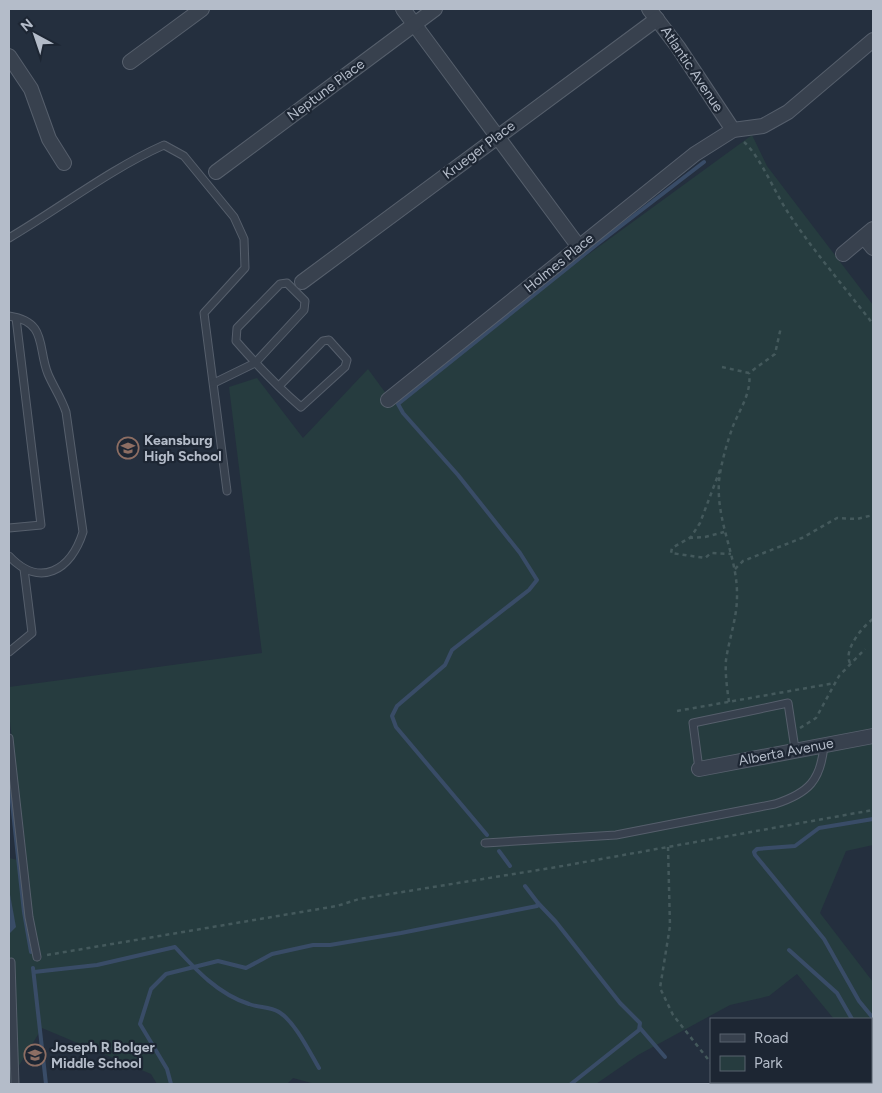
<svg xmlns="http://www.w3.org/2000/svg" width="882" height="1093" font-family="Figtree,sans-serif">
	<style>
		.green { fill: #263c3f }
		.water { fill: #394c67 }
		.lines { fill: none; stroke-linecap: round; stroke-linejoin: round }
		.stream { stroke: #394c67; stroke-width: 4 }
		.lane-casing { stroke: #565f6c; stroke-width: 9 }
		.street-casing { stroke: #565f6c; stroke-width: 16 }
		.path { stroke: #44595c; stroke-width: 2.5; stroke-dasharray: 4 4; stroke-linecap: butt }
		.lane { stroke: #38414e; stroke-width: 7 }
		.street { stroke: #38414e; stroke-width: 14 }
		.labels { text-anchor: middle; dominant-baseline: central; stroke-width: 4.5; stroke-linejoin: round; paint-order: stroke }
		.street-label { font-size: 14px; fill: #b4bcc9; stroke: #1d2633 }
		.poi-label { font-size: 14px; font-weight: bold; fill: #b4bcc9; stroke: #1d2633; text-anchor: start }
	</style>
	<rect width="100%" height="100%" fill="#242f3e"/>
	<path class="green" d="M 752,135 L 767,166 L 873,305 L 873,845 L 846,851 L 820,913 L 873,982 L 873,1068 L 871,1065 L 871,1019 L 834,1019 L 797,974 L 769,996 L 730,1005 L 638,1055 L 596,1084 L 315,1084 L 293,1078 L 287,1084 L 157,1084 L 151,1074 L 42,1028 L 9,1082 L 9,858 L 27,862 L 9,714 L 9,687 L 262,653 L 229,387 L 257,378 L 303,438 L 368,369 L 390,399 Z"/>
	<path class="water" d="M 9,889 L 16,927 L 9,934 Z"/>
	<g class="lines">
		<g class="stream">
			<path d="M 9,775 L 24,912 L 31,952"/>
			<path d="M 873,819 L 819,828 L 795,846 L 757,849 L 754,852 L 755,855 L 824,939 L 859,1001 L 873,1018"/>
			<path d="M 487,835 L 396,727 L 392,716 L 397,706 L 445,665 L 452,650 L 529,590 L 537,580 L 520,553 L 458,475 L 403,413 L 398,404 L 596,245 L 704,162"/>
			<path d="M 499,851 L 510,866"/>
			<path d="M 538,903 L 556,922 L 620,1003 L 640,1023 L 639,1030 L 571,1084"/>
			<path d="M 789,950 L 837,993 L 852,1019"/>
			<path d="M 33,968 L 46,1084"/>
			<path d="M 34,972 L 97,965 L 175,947 C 196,970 218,994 249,1004 C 259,1008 270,1006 279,1012 C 295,1022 309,1051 319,1068"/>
			<path d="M 640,1028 L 665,1057"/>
			<path d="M 871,1042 L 873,1045"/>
			<path d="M 171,1084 L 167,1069 L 140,1024 L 151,989 L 166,974 L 218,961 L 246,968 L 272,954 L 313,945 L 330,945 L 401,933 L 537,906 L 538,903 L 525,886"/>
		</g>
		<g class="lane-casing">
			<g id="lane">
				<path d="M 9,238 C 60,208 110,169 164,145 L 184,156 L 234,217 L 244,239 L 245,268 L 204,313 L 227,491"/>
				<path d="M 9,316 C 48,322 37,347 48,374 C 54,388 61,397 66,412 L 83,532 C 71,570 40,589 9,556"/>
				<path d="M 214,383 L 255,363 L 304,310 L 305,301 L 287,283 L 280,284 L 237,328 L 236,341 C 256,364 278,387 301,407 L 345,367 L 347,360 L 329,340 L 323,341 L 279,386"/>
				<path d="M 9,528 L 41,525 L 16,318"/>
				<path d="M 9,652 L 32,633 L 24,569"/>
				<path d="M 9,738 L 29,917 L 37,957"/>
				<path d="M 699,769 L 693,723 L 788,703 L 795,749"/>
				<path d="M 485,843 L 616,835 L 775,804 C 809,793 821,780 824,745"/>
				<path d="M 11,962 L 15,1084"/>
			</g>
		</g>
		<g class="street-casing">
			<g id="street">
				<path d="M 403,9 L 579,247"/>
				<path d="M 649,9 L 678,47 L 733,130"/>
				<path d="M 9,56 L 31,89 L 49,139 L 64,163"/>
				<path d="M 130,62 L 202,9"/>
				<path d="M 216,172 L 435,9"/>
				<path d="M 864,237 L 873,248"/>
				<path d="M 843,254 L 873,229"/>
				<path d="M 302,282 L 657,19"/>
				<path d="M 388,400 L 695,154 L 733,130 L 763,126 L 788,112 L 873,40"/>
				<path d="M 699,769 L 873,736"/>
				<path d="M 757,1082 L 759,1084"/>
				<path d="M 812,1082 L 813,1084"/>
			</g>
		</g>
		<g class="path">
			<path d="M 744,142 C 761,157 776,196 791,217 C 816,254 846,289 873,324"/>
			<path d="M 722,367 L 749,373 L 775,354 L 781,327"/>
			<path d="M 720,470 L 700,523 L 691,537 L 672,548 L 671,553 L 705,558 L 711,553 L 731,554"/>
			<path d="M 689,538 L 705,537 L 724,532"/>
			<path d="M 735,569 L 743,561 L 802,538 L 837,518 L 857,519 L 873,515"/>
			<path d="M 850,663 C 843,650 863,626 873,619"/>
			<path d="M 729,702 C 727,688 725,674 726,660 C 729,639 737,618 737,597 C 738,557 716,523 719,481 C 721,463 727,443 733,426 C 740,409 752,392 749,373"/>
			<path d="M 677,711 L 835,683"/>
			<path d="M 800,728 L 816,718 L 839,676 L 865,649"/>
			<path d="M 668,847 L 670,926 L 660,988 L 673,1015 L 711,1063"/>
			<path d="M 47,955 L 337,906 L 359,899 L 557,867 L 873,810"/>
		</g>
		<use href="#lane" class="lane"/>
		<use href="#street" class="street"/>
	</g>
	<defs>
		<g id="school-ring" transform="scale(1.125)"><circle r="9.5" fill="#1d2633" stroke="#8d6e63" stroke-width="1.5"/><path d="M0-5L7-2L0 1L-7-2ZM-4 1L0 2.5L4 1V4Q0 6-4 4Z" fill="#8d6e63"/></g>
	</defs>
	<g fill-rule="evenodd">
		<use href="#school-ring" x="128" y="448"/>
		<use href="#school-ring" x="35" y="1055"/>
	</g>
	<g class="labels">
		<g class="street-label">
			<text transform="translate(692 69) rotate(56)">Atlantic Avenue</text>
			<text transform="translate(326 90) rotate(-37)">Neptune Place</text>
			<text transform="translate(479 150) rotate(-37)">Krueger Place</text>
			<text transform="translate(559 263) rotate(-39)">Holmes Place</text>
			<text transform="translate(786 752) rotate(-11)">Alberta Avenue</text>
		</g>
		<g class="poi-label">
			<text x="144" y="440">Keansburg<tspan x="144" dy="16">High School</tspan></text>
			<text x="51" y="1047">Joseph R Bolger<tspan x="51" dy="16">Middle School</tspan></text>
		</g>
	</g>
	<rect width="882" height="1093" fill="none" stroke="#b4bcc9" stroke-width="20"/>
	<rect x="710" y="1018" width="162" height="65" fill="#1d2633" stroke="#59626f"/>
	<rect x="720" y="1034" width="25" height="8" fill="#38414e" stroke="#59626f"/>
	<text x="754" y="1043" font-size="15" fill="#b4bcc9">Road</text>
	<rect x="720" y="1056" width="25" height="15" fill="#263c3f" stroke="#59626f"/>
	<text x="754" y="1068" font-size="15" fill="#b4bcc9">Park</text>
	<g transform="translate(35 35) rotate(320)" stroke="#1d2633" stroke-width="4" paint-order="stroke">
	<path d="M0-4L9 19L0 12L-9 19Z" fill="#b4bcc9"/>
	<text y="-8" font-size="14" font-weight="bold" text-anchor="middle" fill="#b4bcc9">N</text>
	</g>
</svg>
